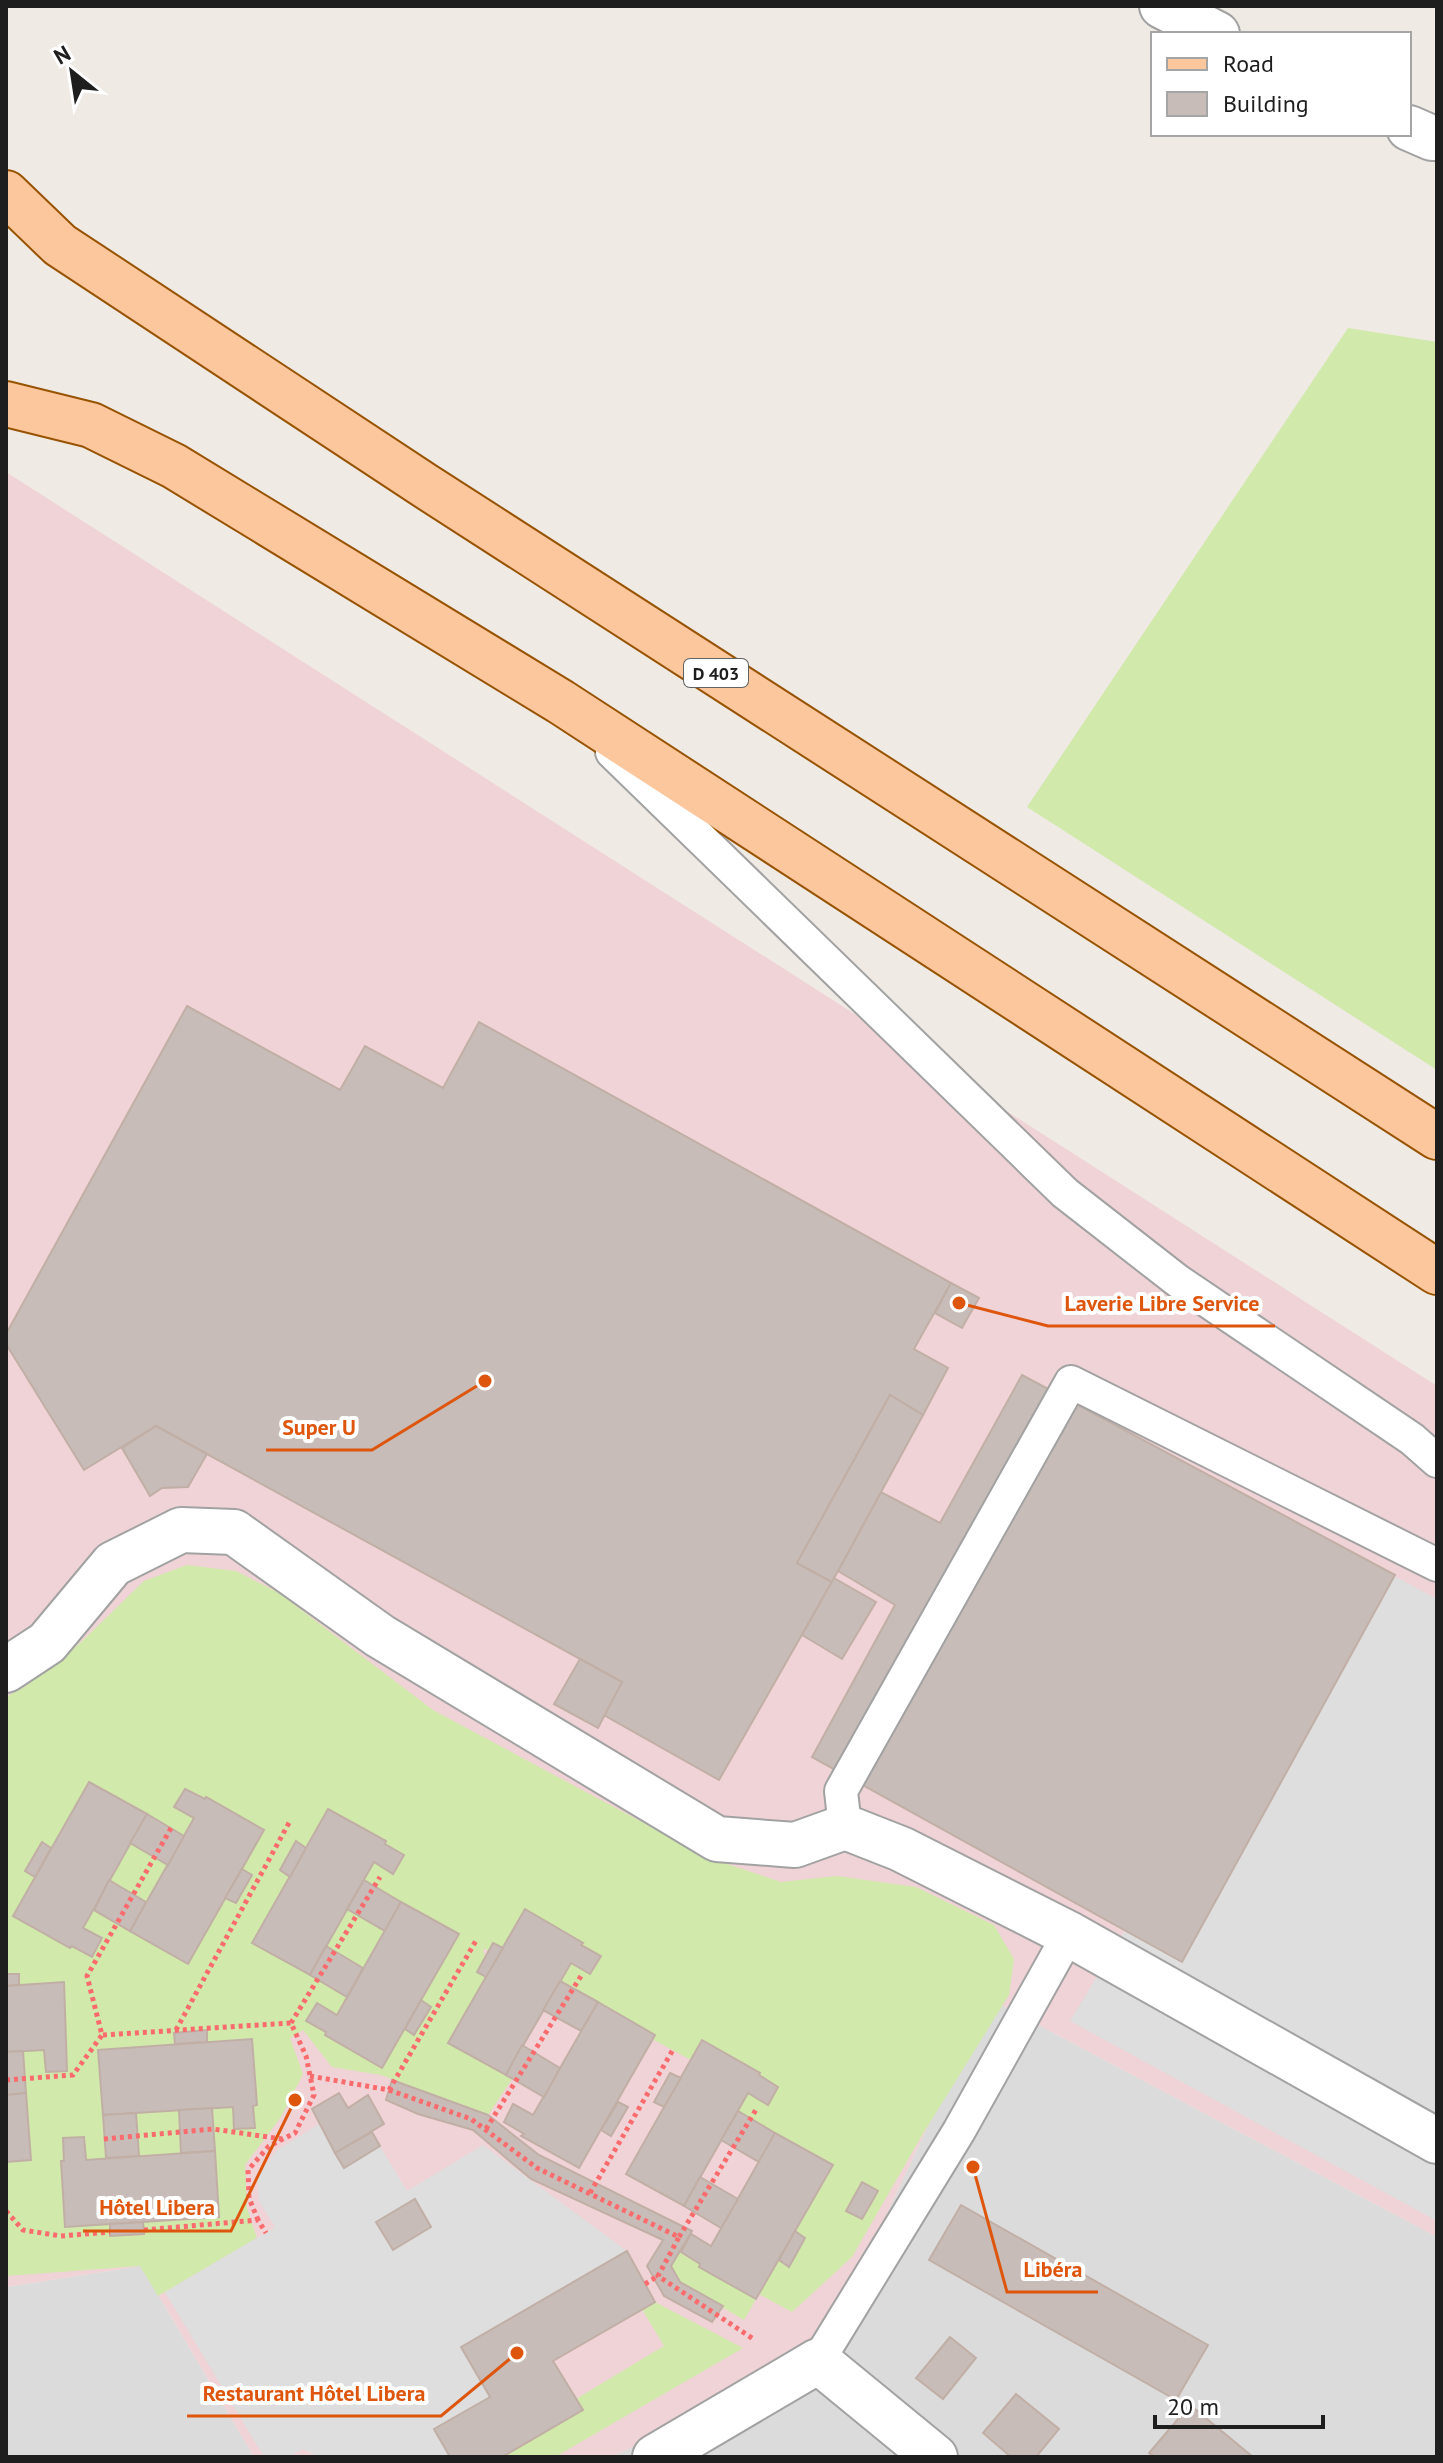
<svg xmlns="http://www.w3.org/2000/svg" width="1443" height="2463" font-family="'PT Sans',sans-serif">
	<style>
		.residential { fill: #dcdbdb }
		.commercial { fill: #f0d3d6 }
		.grass { fill: #d1e9aa }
		.parking { fill: #dedede }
		.building { fill: #c7bcb7; stroke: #c1afa6; stroke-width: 2 }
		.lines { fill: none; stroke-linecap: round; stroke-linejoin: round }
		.lane-casing { stroke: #a2a2a2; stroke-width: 36 }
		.street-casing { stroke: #a2a2a2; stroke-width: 48 }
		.primary-casing { stroke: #985300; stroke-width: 48 }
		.path { stroke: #fa6b6e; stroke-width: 5; stroke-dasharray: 4 4; stroke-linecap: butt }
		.lane { stroke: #fff; stroke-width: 32 }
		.street { stroke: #fff; stroke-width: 44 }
		.primary { stroke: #fcc79d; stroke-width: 44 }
		.labels { text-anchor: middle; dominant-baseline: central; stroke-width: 8; stroke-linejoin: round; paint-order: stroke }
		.shield { fill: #fff; stroke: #626262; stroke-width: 2 }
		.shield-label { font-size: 18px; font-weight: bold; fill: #1e1e1e }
		.leader { fill: none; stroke: #de560d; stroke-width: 3 }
		.callout-dot { fill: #de560d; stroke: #fff; stroke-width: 3 }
		.callout-label { font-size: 22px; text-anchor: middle; font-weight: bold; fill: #de560d; stroke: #fff; stroke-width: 8; stroke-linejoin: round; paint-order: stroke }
	</style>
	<rect width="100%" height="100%" fill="#efeae4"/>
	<g class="residential">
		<path d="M 988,1998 L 1437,2237 L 1437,2457 L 611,2457 L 818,2361 Z"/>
		<path d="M 141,2266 L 254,2457 L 6,2457 L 6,2287 Z"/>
	</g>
	<path class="commercial" d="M 6,472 L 1437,1386 L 1437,2237 L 988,1998 L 818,2361 L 611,2457 L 254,2457 L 141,2266 L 6,2287 Z"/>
	<g class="grass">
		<path d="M 1348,328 L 1437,342 L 1437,1070 L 1027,807 Z"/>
		<path d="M 187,1565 L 236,1571 L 279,1593 L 433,1710 L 709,1858 L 781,1882 L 837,1876 L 916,1887 L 994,1925 L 1014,1959 L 1009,1995 L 921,2137 L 852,2257 L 792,2312 L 759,2294 L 779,2260 L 788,2266 L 805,2238 L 785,2227 L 824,2168 L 682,2084 L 691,2060 L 483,1948 L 512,2079 L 488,2115 L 381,2075 L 332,2067 L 303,2030 L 290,2038 L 303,2074 L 281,2117 L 245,2165 L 247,2208 L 257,2238 L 158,2296 L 140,2266 L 6,2276 L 6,1697 L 26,1686 L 80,1643 L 144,1581 Z"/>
		<path d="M 679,2252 L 756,2299 L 744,2320 L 680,2282 L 671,2266 Z"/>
		<path d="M 655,2302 L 743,2348 L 555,2457 L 500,2457 L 583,2410 L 576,2399 L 664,2346 L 642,2309 Z"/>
	</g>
	<g class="parking">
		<path d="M 1022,1375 L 1437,1599 L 1437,2221 L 1070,2021 L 1125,1930 L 812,1757 Z"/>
		<path d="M 319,2124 L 344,2168 L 380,2146 L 407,2191 L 483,2145 L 627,2251 L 461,2346 L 490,2397 L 435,2429 L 450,2457 L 318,2457 L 303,2449 L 288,2457 L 264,2457 L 165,2292 L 275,2227 L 259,2201 L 257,2175 L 277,2150 Z"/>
	</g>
	<g class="building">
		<path d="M 187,1006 L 340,1090 L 365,1046 L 443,1088 L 479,1022 L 951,1283 L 914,1349 L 948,1368 L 923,1415 L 890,1395 L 797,1563 L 832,1582 L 719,1780 L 604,1715 L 622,1682 L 156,1426 L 84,1470 L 6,1344 L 6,1334 Z"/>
		<path d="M 951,1283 L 979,1298 L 962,1328 L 935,1313 Z"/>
		<path d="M 1022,1375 L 1395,1575 L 1182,1962 L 812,1757 L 895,1605 L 838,1571 L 881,1492 L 940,1523 Z"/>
		<path d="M 890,1395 L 923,1415 L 832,1582 L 797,1563 Z"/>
		<path d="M 156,1426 L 207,1454 L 188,1487 L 162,1488 L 150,1496 L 122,1448 Z"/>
		<path d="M 834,1578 L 876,1602 L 842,1659 L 802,1635 Z"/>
		<path d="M 580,1659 L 622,1682 L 598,1728 L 554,1704 Z"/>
		<path d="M 89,1782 L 147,1814 L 83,1928 L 102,1938 L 92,1957 L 72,1946 L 70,1948 L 13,1916 Z"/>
		<path d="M 185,1789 L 205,1799 L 206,1797 L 264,1830 L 188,1964 L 130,1931 L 194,1818 L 174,1807 Z"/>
		<path d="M 328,1809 L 386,1841 L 385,1844 L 404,1855 L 393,1874 L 374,1862 L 310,1975 L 252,1943 Z"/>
		<path d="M 147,1814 L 184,1836 L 168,1865 L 130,1843 Z"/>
		<path d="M 296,1841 L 306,1848 L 290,1877 L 280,1870 Z"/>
		<path d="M 42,1842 L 51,1848 L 35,1877 L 25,1871 Z"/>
		<path d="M 242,1869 L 252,1875 L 236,1903 L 225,1898 Z"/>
		<path d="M 109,1880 L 146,1902 L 130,1931 L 94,1910 Z"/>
		<path d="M 364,1880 L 401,1902 L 385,1931 L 347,1909 Z"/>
		<path d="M 401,1902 L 459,1934 L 382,2068 L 325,2035 L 326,2032 L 306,2021 L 317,2003 L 337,2015 Z"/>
		<path d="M 525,1909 L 583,1943 L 581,1945 L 601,1956 L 590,1974 L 571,1963 L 506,2075 L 448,2043 Z"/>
		<path d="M 493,1943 L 503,1948 L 486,1977 L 477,1972 Z"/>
		<path d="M 326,1946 L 363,1968 L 347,1997 L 310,1975 Z"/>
		<path d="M 6,1974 L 19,1974 L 19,1985 L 6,1986 Z"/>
		<path d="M 560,1981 L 598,2002 L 581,2031 L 543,2010 Z"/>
		<path d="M 64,1982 L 67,2071 L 46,2072 L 44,2050 L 6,2052 L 6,1986 Z"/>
		<path d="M 421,2000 L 431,2007 L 414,2035 L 405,2029 Z"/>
		<path d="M 598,2002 L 655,2035 L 579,2168 L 521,2136 L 524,2134 L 504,2122 L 513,2104 L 533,2115 Z"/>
		<path d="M 207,2030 L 207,2042 L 175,2044 L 174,2033 Z"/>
		<path d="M 252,2039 L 257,2105 L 253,2106 L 255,2128 L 234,2129 L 233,2107 L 103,2115 L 98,2050 Z"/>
		<path d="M 702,2040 L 760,2073 L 759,2075 L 778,2087 L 768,2105 L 748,2093 L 684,2206 L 626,2174 Z"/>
		<path d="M 522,2045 L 560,2068 L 544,2097 L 506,2075 Z"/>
		<path d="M 23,2051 L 26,2093 L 6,2095 L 6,2052 Z"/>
		<path d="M 670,2073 L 681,2078 L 664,2107 L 654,2102 Z"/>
		<path d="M 392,2080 L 488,2115 L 539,2155 L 692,2231 L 671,2266 L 680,2282 L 723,2306 L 712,2322 L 664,2296 L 647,2266 L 663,2240 L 531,2179 L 473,2130 L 418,2114 L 386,2100 Z"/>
		<path d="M 26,2093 L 31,2160 L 6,2162 L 6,2095 Z"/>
		<path d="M 339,2093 L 348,2108 L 368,2095 L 384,2124 L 335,2153 L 312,2109 Z"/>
		<path d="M 618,2102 L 628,2107 L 611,2136 L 601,2130 Z"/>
		<path d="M 212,2108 L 215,2151 L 181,2153 L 179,2110 Z"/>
		<path d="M 738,2111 L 775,2133 L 759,2162 L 721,2140 Z"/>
		<path d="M 136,2113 L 139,2156 L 106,2158 L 103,2115 Z"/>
		<path d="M 372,2132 L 380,2146 L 344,2168 L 335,2153 Z"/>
		<path d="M 775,2133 L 833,2165 L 756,2299 L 699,2267 L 700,2264 L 681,2252 L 691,2234 L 711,2246 Z"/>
		<path d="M 84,2137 L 86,2160 L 215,2151 L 219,2217 L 65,2227 L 61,2161 L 64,2161 L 63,2138 Z"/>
		<path d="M 700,2177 L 738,2199 L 721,2228 L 684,2206 Z"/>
		<path d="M 862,2182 L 878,2191 L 862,2219 L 846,2211 Z"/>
		<path d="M 415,2199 L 431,2227 L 393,2250 L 376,2222 Z"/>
		<path d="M 961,2205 L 1208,2345 L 1176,2400 L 929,2260 Z"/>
		<path d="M 143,2222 L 144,2234 L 110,2236 L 110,2224 Z"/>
		<path d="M 795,2231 L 805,2238 L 789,2267 L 779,2260 Z"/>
		<path d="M 627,2251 L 655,2302 L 553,2361 L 583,2410 L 502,2457 L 450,2457 L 434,2429 L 490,2397 L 461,2347 Z"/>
		<path d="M 950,2337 L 976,2358 L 943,2399 L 916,2378 Z"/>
		<path d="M 1016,2394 L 1059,2429 L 1036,2457 L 1011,2457 L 983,2433 Z"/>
		<path d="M 1190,2405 L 1253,2457 L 1155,2457 L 1149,2453 Z"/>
	</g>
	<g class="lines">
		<g class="lane-casing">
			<g id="lane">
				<path d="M 612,752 L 1065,1193 L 1178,1281 L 1412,1439 L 1437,1461"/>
				<path d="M 845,1827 L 841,1791 L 1071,1382 L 1437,1565"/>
				<path d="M 818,2361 L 959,2131 L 1069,1934"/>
			</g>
		</g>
		<g class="street-casing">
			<g id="street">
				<path d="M 1162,6 L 1217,34"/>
				<path d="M 1409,128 L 1432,138 L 1437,138"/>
				<path d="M 6,1670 L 47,1643 L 113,1564 L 181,1530 L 234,1532 L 380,1636 L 717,1839 L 795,1845 L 845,1827 L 901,1849 L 1069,1934 L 1437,2141"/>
				<path d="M 655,2457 L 818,2361 L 935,2457"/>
			</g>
		</g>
		<g class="primary-casing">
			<g id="primary">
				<path d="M 6,193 L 60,245 L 424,485 L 1437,1137"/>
				<path d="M 6,404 L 91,425 L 174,466 L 561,702 L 1437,1272"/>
			</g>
		</g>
		<g class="path">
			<path d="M 171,1828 L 87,1976 L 102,2035 L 291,2023 L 306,2056 L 314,2095 L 295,2133 L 269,2146 L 248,2170 L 249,2198 L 258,2220"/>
			<path d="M 291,2023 L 380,1877"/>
			<path d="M 176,2030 L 290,1821"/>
			<path d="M 310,2076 L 389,2090 L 477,1939"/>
			<path d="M 6,2080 L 73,2075 L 102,2035"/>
			<path d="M 389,2090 L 471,2119 L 537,2168 L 679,2237 L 658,2276 L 755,2340"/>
			<path d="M 486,2129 L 581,1976"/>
			<path d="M 104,2139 L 213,2129 L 282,2139"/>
			<path d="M 590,2193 L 674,2048"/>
			<path d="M 6,2211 L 23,2230 L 61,2236 L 110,2232"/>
			<path d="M 144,2230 L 258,2220 L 266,2233"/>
			<path d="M 679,2237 L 757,2108"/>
			<path d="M 645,2284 L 658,2276"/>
		</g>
		<use href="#lane" class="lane"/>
		<use href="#street" class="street"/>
		<use href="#primary" class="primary"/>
	</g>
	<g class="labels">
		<rect class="shield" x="684" y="659" width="64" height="28" rx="6"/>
		<g class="shield-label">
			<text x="716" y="673">D 403</text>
		</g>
	</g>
	<path class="leader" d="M959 1303L1048 1326H1275M485 1381L372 1450H266M295 2100L231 2231H83M973 2167L1007 2292H1098M517 2353L441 2416H187"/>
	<g class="callout-dot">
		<circle cx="959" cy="1303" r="8"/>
		<circle cx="485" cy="1381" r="8"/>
		<circle cx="295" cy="2100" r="8"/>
		<circle cx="973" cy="2167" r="8"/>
		<circle cx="517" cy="2353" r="8"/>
	</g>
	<g class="callout-label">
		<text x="1162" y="1311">Laverie Libre Service</text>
		<text x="319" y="1435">Super U</text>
		<text x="157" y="2215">Hôtel Libera</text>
		<text x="1053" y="2277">Libéra</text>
		<text x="314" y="2401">Restaurant Hôtel Libera</text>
	</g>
	<rect width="1443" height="2463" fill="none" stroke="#1e1e1e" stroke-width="16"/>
	<rect x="1151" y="32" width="260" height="104" fill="#ffffff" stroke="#a5a5a5" stroke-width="2"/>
	<rect x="1167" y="58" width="40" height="12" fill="#fcc79d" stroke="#a5a5a5" stroke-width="2"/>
	<text x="1223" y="72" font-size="24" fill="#1e1e1e">Road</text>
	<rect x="1167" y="92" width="40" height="24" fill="#c7bcb7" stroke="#a5a5a5" stroke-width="2"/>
	<text x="1223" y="112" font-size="24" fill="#1e1e1e">Building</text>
	<g transform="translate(72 72) rotate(330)" stroke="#ffffff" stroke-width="6" paint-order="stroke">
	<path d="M0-6L14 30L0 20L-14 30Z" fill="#1e1e1e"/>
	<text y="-12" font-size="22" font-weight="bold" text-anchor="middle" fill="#1e1e1e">N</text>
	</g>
	<path d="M1155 2415v12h168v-12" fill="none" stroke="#1e1e1e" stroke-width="4"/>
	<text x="1167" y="2415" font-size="24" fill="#1e1e1e" stroke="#ffffff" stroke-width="6" paint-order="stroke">20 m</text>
</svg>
